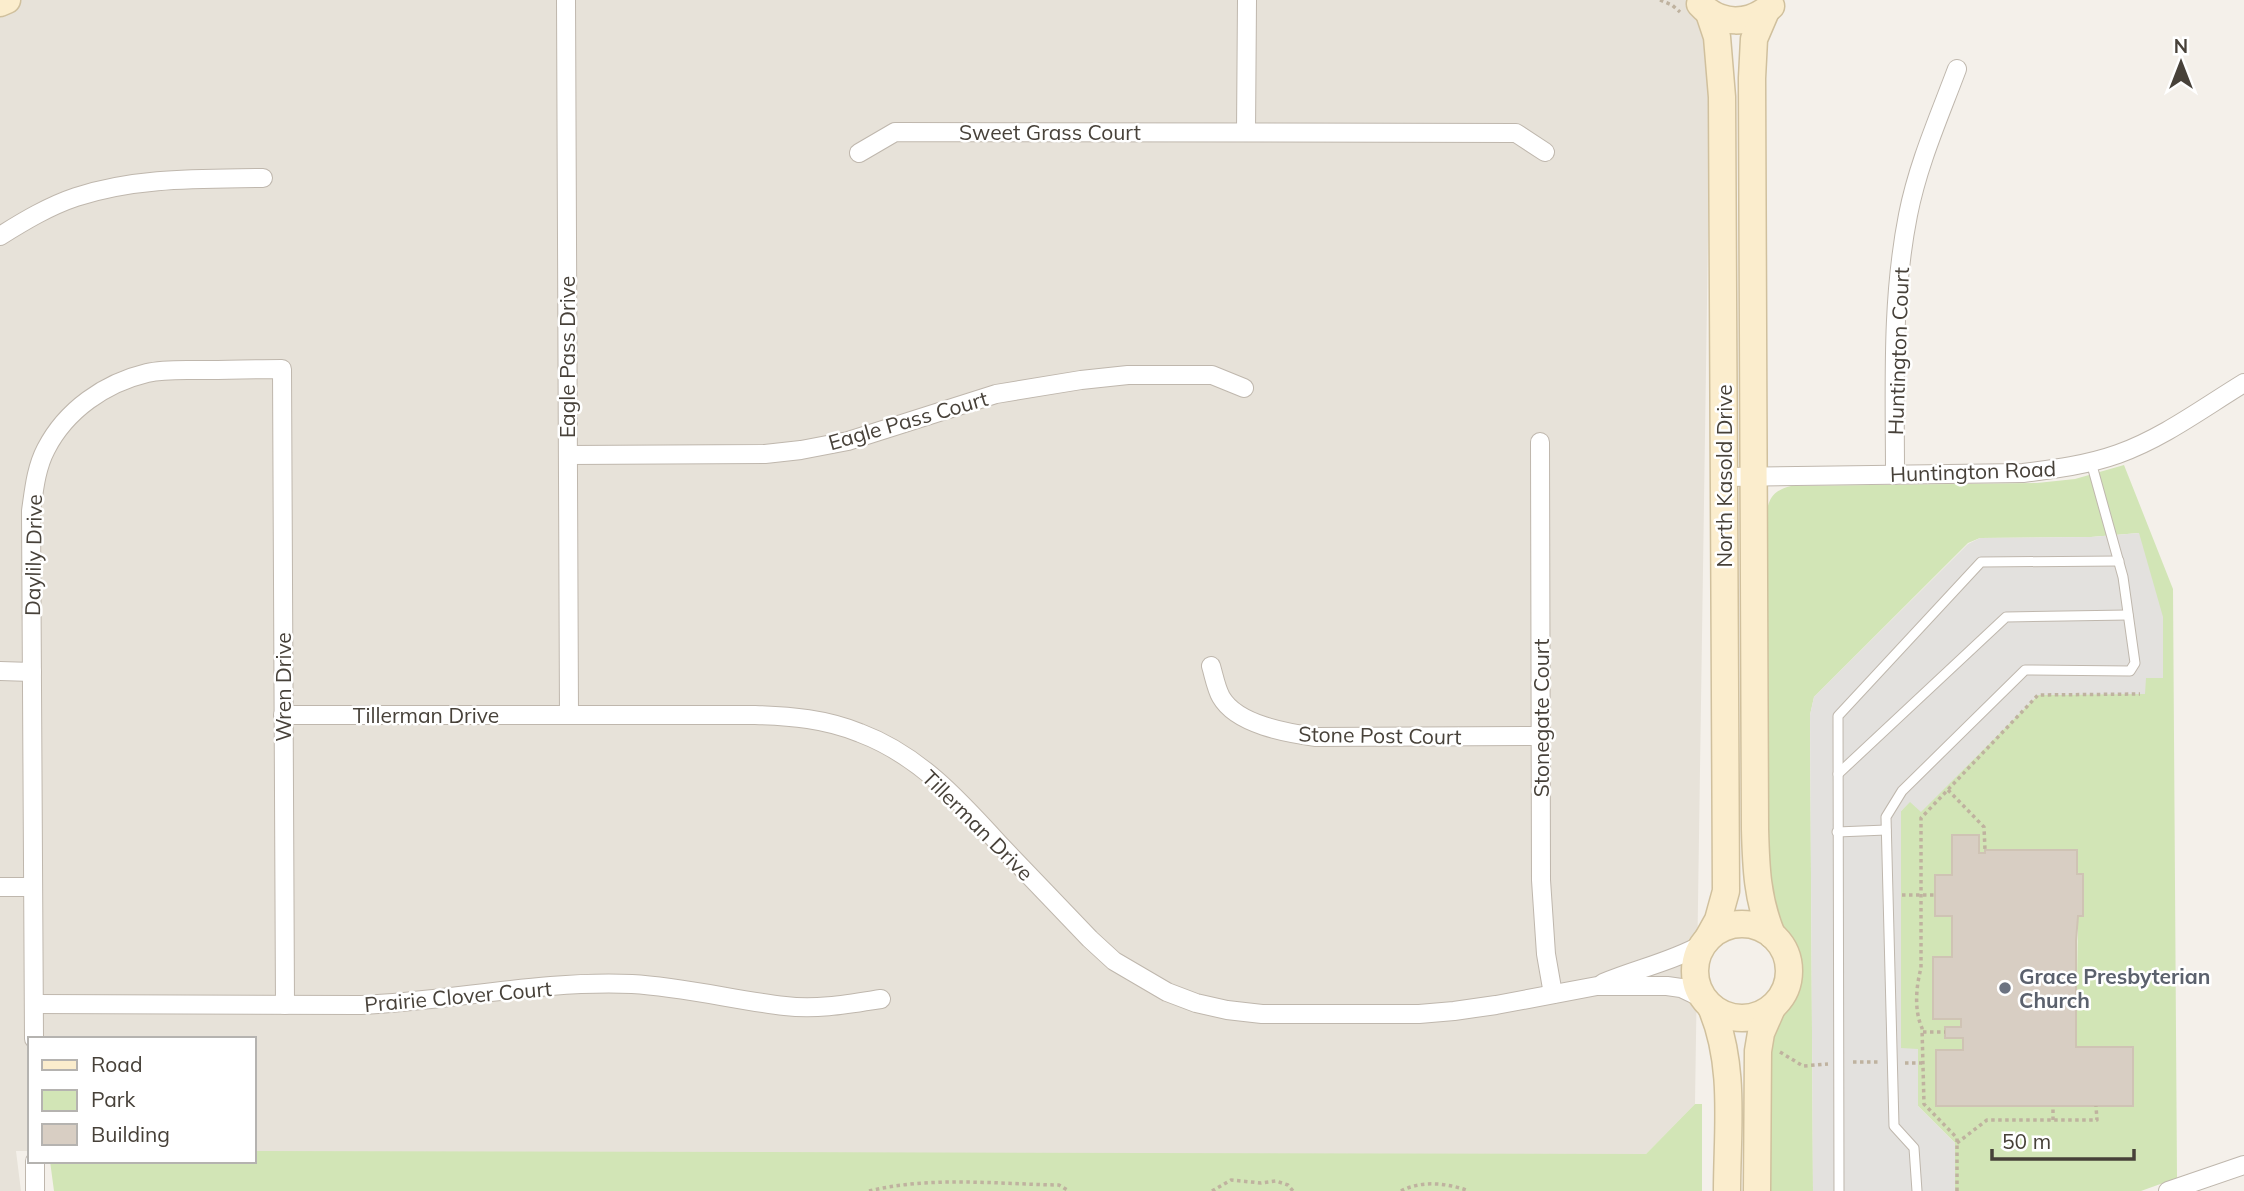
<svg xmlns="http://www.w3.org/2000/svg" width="2244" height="1191" font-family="Mulish,sans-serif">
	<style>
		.residential { fill: #e7e2d9 }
		.green { fill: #d2e5b6; fill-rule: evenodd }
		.parking { fill: #e3e1de }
		.building { fill: #d8cec3; stroke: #cfc3b4; stroke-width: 2 }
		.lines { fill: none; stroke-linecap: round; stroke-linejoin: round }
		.lane-casing { stroke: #bfb7ad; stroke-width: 11 }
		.street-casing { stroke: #bfb7ad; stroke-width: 20 }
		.secondary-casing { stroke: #d0c09d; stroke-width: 29 }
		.path { stroke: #bfb29f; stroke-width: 3.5; stroke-dasharray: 3.5 3.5; stroke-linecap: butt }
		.lane { stroke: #fff; stroke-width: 9 }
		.street { stroke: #fff; stroke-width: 18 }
		.secondary { stroke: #fbedcd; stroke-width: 26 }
		.worship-dot { fill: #6b7280; stroke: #fff; stroke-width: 2.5 }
		.labels { text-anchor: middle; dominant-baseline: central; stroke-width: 5; stroke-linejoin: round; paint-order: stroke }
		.street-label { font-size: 21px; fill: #474139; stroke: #fff }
		.worship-label { font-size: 21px; font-weight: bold; fill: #5b616d; stroke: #fff; text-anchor: start }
	</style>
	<rect width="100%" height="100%" fill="#f4f0ea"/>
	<path class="residential" d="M 0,0 L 1687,0 L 1707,32 L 1716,103 L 1709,169 L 1695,1104 L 1646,1154 L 1078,1156 L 254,1152 L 254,1039 L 30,1039 L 30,1151 L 16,1151 L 21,1191 L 0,1191 Z"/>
	<g class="green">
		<path d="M 2124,465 L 2173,589 L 2177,1178 L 2141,1191 L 1955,1191 L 1955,1143 L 1918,1106 L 1918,1049 L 1901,1049 L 1901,811 L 1910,801 L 1921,811 L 2038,695 L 2145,693 L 2139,533 L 2091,537 L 1980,538 L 1968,543 L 1814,697 L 1810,715 L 1813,1191 L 1769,1191 L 1765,1095 L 1773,1025 L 1796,992 L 1799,969 L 1794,948 L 1769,912 L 1763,820 L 1769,771 L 1767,510 C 1770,495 1776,490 1791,486 L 2037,483 L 2075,479 ZM 1952,835 L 1979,835 L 1979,853 L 1985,853 L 1985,850 L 2083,874 L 2083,915 L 2078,916 L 2076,1047 L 2132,1047 L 2133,1106 L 1936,1106 L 1936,1050 L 1963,1050 L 1963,1038 L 1945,1038 L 1945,1027 L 1961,1027 L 1952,957 L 1952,916 L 1935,916 L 1935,875 L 1952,875 Z"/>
		<path d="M 1695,1104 L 1702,1104 L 1702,1191 L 54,1191 L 50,1161 L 254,1161 L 254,1151 L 1646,1154 Z"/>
	</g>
	<path class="parking" d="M 2139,533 L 2163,617 L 2163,678 L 2146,678 L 2145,694 L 2038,695 L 1921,812 L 1910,802 L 1901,811 L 1901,1048 L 1918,1049 L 1918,1106 L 1955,1143 L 1955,1191 L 1813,1191 L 1810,715 L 1814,697 L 1968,544 L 1980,538 L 2091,537 Z"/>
	<path class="building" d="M 1952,835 L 1979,835 L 1979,853 L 1985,853 L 1985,850 L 2077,850 L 2077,874 L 2083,874 L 2083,916 L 2078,916 L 2076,941 L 2076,1047 L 2133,1047 L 2133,1106 L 1936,1106 L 1936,1050 L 1963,1050 L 1963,1038 L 1945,1038 L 1945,1027 L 1961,1027 L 1961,1019 L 1933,1019 L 1933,957 L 1952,957 L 1952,916 L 1935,916 L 1935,875 L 1952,875 Z"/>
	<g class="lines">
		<g class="lane-casing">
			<g id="lane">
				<path d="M 1838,774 L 2006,617 L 2128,615"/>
				<path d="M 1837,832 L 1886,830"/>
				<path d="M 1839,1191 L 1838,716 L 1981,562 L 2119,561"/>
				<path d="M 1917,1191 L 1914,1148 L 1894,1126 L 1886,817 L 1902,791 L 2025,670 L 2130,671 L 2135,663 L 2123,577 L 2091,462"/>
			</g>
		</g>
		<g class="street-casing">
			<g id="street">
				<path d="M 566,0 L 569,715"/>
				<path d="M 1246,132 L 1247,0"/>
				<path d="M 859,153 L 895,132 L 1516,133 L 1545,152"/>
				<path d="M 0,236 C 24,221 49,206 76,197 C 137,177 200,179 263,178"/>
				<path d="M 1540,442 L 1541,880 L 1546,954 L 1553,994"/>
				<path d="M 568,455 L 765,454 L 801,450 L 848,441 L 996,394 L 1081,380 L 1128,375 L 1212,375 L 1244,388"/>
				<path d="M 1895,475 C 1895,388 1891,301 1908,215 C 1918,164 1939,117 1957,69"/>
				<path d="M 1724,477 L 2023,473 C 2055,469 2087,465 2118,454 C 2163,438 2203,408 2244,383"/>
				<path d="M 1211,666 C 1214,676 1216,688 1221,697 C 1237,725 1288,733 1316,737 L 1541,736"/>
				<path d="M 0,671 L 32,672"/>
				<path d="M 283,715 L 755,715 C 791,716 826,719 860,733 C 919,755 960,801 1001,846 C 1031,877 1060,908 1090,939 L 1114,961 L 1167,992 L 1196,1003 L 1227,1010 L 1262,1014 L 1419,1014 L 1454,1011 L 1496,1005 L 1597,986 L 1667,986 L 1681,988 L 1704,999"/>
				<path d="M 0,887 L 33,887"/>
				<path d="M 1603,983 C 1636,969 1671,962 1703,944"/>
				<path d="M 34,1004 L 361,1005 C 451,1001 541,980 632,984 C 684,987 734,1000 785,1006 C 817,1010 849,1004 881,999"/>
				<path d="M 34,1039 L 31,511 C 34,490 36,468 46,449 C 66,410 105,383 147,373 C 164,369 183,370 201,370 C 228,370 255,369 282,369 L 285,1005"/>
				<path d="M 35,1161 L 35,1191"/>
				<path d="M 2168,1191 L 2244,1165"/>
			</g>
		</g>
		<g class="secondary-casing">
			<g id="secondary">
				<path d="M 0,3 L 7,0"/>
				<path d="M 1700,4 C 1720,26 1750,25 1771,6"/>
				<path d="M 1766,11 L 1754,39 L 1752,78 L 1755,829 C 1756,867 1757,899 1772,935"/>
				<circle cx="1742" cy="971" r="47"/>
				<path d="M 1708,938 L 1718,920 L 1726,891 L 1722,97 L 1717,37 L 1709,13"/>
				<path d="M 1711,1007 C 1736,1064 1727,1131 1727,1191"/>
				<path d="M 1757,1191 L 1758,1051 L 1761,1033 L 1772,1008"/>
			</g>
		</g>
		<g class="path">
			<path d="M 1660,0 L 1672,5 L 1680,12"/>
			<path d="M 1948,790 L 1984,827 L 1985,850"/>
			<path d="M 1902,895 L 1935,895"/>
			<path d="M 1923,1032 L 1945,1032"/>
			<path d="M 1780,1052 L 1803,1066 L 1828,1064"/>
			<path d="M 1853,1062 L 1880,1062"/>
			<path d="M 1905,1063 L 1922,1063"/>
			<path d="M 2053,1120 L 2053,1106"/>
			<path d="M 1957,1143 L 1987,1120 L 2097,1120 L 2096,1106"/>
			<path d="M 869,1191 C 931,1176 996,1184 1059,1185 L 1069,1191"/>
			<path d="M 1212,1191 L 1231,1180 L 1261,1183 L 1276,1181 L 1288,1185 L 1293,1191"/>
			<path d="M 1401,1191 C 1422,1180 1447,1183 1469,1191"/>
			<path d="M 1957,1191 L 1957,1138 L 1924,1104 L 1922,1028 C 1914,1010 1916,987 1921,968 L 1921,818 L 2038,695 L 2140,694"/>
		</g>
		<use href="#lane" class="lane"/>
		<use href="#street" class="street"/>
		<use href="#secondary" class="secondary"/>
	</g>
	<circle class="worship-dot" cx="2005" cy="988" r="7"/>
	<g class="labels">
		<g class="street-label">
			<text x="1050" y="132">Sweet Grass Court</text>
			<text transform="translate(1898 351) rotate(-88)">Huntington Court</text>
			<text transform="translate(567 357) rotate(-90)">Eagle Pass Drive</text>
			<text transform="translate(908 420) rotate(-16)">Eagle Pass Court</text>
			<text transform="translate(1973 471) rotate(-2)">Huntington Road</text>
			<text transform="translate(1724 476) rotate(-90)">North Kasold Drive</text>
			<text transform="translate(33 555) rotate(-89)">Daylily Drive</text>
			<text transform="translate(283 687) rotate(-90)">Wren Drive</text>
			<text x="426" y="715">Tillerman Drive</text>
			<text transform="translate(1541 718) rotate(-90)">Stonegate Court</text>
			<text transform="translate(1380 735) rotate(1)">Stone Post Court</text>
			<text transform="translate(978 825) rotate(45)">Tillerman Drive</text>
			<text transform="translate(458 996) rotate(-5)">Prairie Clover Court</text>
		</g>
		<g class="worship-label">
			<text x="2019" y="976">Grace Presbyterian<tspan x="2019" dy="24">Church</tspan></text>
		</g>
	</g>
	<rect x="28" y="1037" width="228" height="126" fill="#ffffff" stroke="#b5b3b0" stroke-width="2"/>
	<rect x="42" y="1060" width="35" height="10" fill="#fbedcd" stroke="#b5b3b0" stroke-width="2"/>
	<text x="91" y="1072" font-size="21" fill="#474139">Road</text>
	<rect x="42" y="1090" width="35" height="21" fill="#d2e5b6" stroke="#b5b3b0" stroke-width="2"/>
	<text x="91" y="1107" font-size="21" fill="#474139">Park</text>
	<rect x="42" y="1124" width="35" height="21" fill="#d8cec3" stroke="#b5b3b0" stroke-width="2"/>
	<text x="91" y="1142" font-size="21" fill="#474139">Building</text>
	<g transform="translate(2181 63)" stroke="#ffffff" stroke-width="5" paint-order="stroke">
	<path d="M0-5L12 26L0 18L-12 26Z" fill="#474139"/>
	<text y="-10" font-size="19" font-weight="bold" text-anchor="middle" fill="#474139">N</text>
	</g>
	<path d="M1992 1149v10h142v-10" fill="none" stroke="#474139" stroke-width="3.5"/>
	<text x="2002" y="1149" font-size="21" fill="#474139" stroke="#ffffff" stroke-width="5" paint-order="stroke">50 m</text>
</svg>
